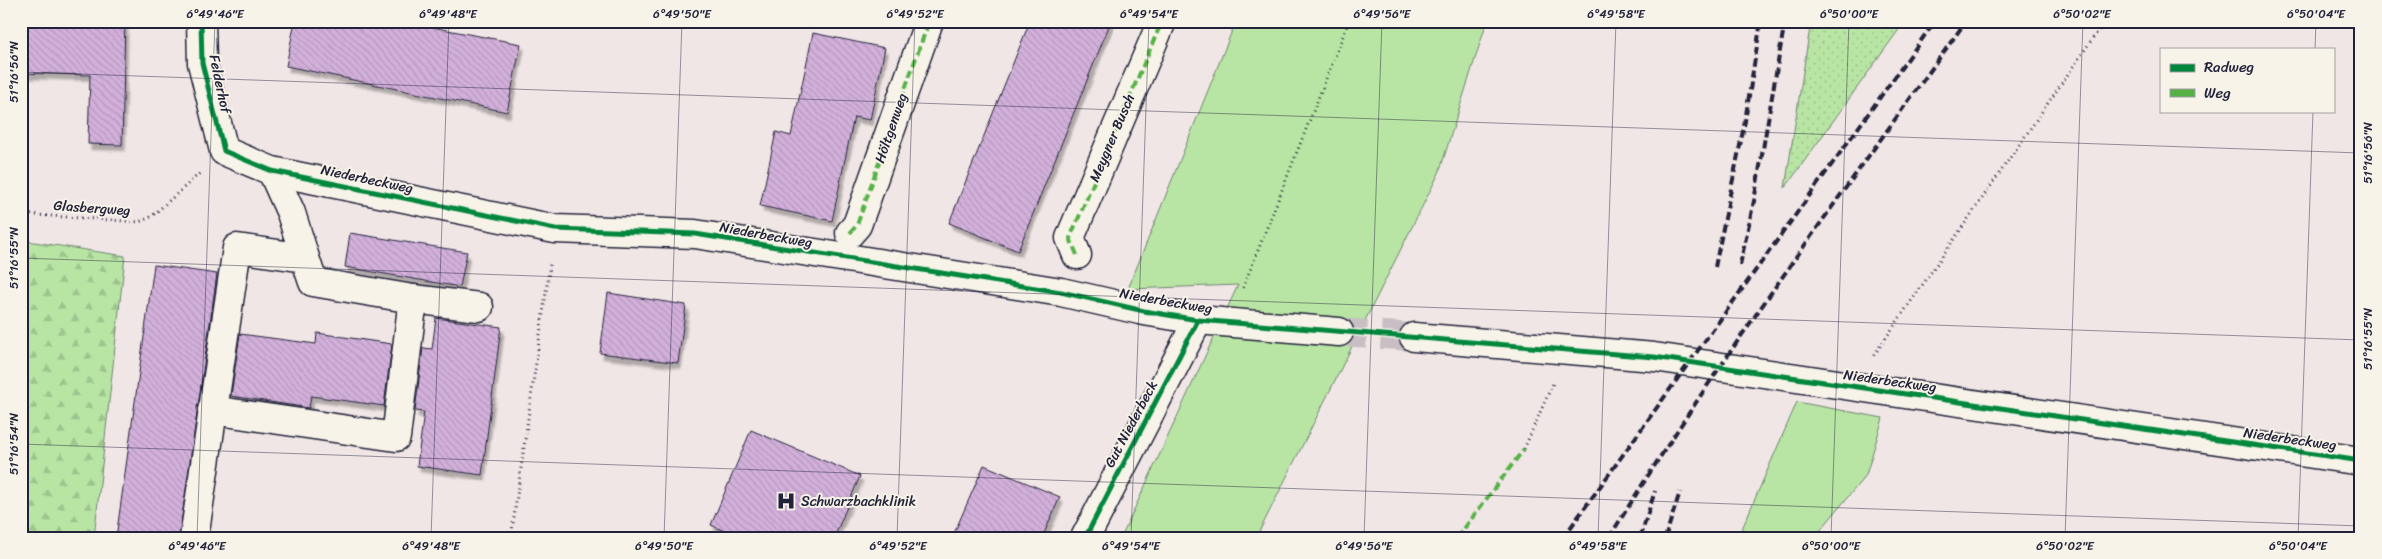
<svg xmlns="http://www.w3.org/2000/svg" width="2382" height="559" font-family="Sriracha,sans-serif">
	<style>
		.grass { fill: url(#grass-dots); stroke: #6d8470 }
		.forest { fill: url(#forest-firs); stroke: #6d8470 }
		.garden { fill: #b8e5a4; stroke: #6d8470 }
		.building { fill: url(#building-back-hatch); stroke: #22223b; filter: url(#shadow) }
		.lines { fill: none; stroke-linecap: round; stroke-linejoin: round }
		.minor-tunnel { stroke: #c7bfc3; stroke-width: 28; stroke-dasharray: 28 14; stroke-linecap: butt }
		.minor-casing { stroke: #22223b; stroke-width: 31 }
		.path { stroke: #22223b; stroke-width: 3; stroke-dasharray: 1 4; stroke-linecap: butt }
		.minor { stroke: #f7f3e8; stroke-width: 28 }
		.rail { stroke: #22223b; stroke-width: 4; stroke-dasharray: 8 4; stroke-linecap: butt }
		.quiet { stroke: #55b146; stroke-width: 4; stroke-dasharray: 8 4; stroke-linecap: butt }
		.cycleway-casing { stroke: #f7f3e8; stroke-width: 8 }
		.cycleway { stroke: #00873e; stroke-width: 5 }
		.ticks { fill: none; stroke: #22223b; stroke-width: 1; stroke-opacity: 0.45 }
		.labels { text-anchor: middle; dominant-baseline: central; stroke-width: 4; stroke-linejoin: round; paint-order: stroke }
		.street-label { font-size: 14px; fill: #22223b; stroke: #f7f3e8 }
		.poi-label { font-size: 14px; fill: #22223b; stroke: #f7f3e8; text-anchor: start }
		.neatline { fill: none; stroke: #22223b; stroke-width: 2 }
		.ticks-label { font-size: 12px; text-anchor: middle; fill: #22223b }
	</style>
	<defs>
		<pattern id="grass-dots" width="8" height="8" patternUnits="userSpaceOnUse" patternTransform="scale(1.25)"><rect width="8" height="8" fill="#b8e5a4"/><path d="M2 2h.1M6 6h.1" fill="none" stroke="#9ec48e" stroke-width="1.8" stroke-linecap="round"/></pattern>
		<pattern id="forest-firs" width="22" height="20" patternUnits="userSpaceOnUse" patternTransform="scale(1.25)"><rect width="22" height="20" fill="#b8e5a4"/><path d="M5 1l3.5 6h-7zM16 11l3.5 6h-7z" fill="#9ec48e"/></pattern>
		<pattern id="building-back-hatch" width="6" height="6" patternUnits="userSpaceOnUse" patternTransform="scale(1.25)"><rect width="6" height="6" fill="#d2b0da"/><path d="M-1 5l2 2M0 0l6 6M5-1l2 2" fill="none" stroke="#b497bc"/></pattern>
		<filter id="shadow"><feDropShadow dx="3" dy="5.5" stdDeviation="1" flood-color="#0004"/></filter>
	</defs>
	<rect width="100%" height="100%" fill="#f0e6e5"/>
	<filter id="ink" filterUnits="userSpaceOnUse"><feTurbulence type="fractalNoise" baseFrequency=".02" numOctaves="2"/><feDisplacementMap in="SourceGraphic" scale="10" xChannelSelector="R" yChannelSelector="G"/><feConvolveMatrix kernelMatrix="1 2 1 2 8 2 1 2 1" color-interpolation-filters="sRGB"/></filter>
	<g filter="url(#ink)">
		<path class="grass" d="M 1811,21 L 1905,21 L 1785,188 Z"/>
		<path class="forest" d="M 21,240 L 125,256 L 94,538 L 21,538 Z"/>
		<g class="garden">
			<path d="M 1236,21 L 1487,21 L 1439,173 L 1256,538 L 1121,538 L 1238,285 L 1128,289 Z"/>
			<path d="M 1797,402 L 1883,418 L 1866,475 L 1814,538 L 1738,538 Z"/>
		</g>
		<g class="building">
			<path d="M 21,21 L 125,21 L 122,145 L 88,144 L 90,75 L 21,73 Z"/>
			<path d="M 295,21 L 400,21 L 521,44 L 507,112 L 286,66 Z"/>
			<path d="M 1030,21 L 1111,21 L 1018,251 L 949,223 Z"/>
			<path d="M 813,33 L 885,48 L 870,120 L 854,117 L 832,221 L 760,206 L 776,132 L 791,136 Z"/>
			<path d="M 350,233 L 467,252 L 460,287 L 345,267 Z"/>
			<path d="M 154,265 L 217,274 L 179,538 L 116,538 Z"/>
			<path d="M 608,293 L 686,305 L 678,363 L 600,353 Z"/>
			<path d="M 436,318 L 501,327 L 482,475 L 417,466 L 424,412 L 415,411 L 423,348 L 432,349 Z"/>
			<path d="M 317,333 L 392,344 L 384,406 L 311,396 L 309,408 L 231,396 L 240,334 L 316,344 Z"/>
			<path d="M 751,430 L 860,476 L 834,538 L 740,538 L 711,525 Z"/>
			<path d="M 984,465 L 1060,497 L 1042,538 L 952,538 Z"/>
		</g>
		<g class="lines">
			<path class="minor-tunnel" d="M 1339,332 L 1414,337"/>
			<g class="minor-casing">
				<g id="minor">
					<path d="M 201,21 L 202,63 L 224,151 L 272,171 L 555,229 L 695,234 L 1061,292 L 1144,311 L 1198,320 L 1339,332"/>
					<path d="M 272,171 L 291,213 L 305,258"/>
					<path d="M 850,233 L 857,225 L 929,21"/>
					<path d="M 1077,255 L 1070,238 L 1162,21"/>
					<path d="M 1414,337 L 1654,357 L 2361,461"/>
					<path d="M 212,410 L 396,437 L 413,299"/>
					<path d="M 194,538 L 237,248 L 305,258 L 313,282 L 413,299 L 479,307"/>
					<path d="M 1085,538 L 1198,320"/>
				</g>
			</g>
			<g class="path">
				<path d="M 21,214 L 139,222 L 151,217 L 200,173"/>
				<path d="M 1243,288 L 1349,21"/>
				<path d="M 1874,355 L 2095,35 L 2107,21"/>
				<path d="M 1524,449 L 1553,383"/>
				<path d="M 511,538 L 550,264"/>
			</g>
			<use href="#minor" class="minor"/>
			<g class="rail">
				<path d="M 1740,265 L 1754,201 L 1785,21"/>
				<path d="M 1715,267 L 1745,121 L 1761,21"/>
				<path d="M 1563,538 L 1935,21"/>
				<path d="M 1609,538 C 1718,360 1844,191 1966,21"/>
				<path d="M 1640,538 L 1655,491"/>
				<path d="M 1665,538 L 1680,492"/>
			</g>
			<g class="quiet">
				<path d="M 850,233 L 857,225 L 929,21"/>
				<path d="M 1077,255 L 1070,238 L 1162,21"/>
				<path d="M 1457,538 L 1524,449"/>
			</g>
			<g class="cycleway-casing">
				<g id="cycleway">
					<path d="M 201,21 L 202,63 L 224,151 L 272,171 L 555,229 L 695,234 L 1061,292 L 1144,311 L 1198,320 L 1654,357 L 2361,461"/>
					<path d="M 1085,538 L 1198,320"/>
				</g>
			</g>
			<use href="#cycleway" class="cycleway"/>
		</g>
	</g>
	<path class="ticks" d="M 2315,49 L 2316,21M 21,72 L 2361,153M 21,258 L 2361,340M 21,444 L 2361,526M 197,538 L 215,21M 431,538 L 449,21M 664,538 L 682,21M 897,538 L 915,21M 1131,538 L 1149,21M 1364,538 L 1382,21M 1598,538 L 1616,21M 1831,538 L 1849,21M 2065,538 L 2083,21M 2298,538 L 2313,111"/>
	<defs>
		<g id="hospital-bare" transform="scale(1.5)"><path d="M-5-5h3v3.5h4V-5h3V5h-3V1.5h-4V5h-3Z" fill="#22223b" stroke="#f7f3e8" stroke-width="2.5" paint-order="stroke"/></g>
	</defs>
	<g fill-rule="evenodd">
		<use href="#hospital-bare" x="786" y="501"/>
	</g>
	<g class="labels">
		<g class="street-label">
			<text transform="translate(220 84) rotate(78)">Felderhof</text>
			<text transform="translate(891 128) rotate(-71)">Höltgenweg</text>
			<text transform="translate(1112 138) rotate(-67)">Meygner Busch</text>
			<text transform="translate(367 179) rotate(12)">Niederbeckweg</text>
			<text transform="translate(92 208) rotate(4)">Glasbergweg</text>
			<text transform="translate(766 235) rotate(10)">Niederbeckweg</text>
			<text transform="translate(1166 301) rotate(10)">Niederbeckweg</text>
			<text transform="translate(1890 381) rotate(8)">Niederbeckweg</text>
			<text transform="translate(1131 424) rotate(-62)">Gut Niederbeck</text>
			<text transform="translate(2290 439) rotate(8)">Niederbeckweg</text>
		</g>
		<g class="poi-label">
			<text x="801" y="501">Schwarzbachklinik</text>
		</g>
	</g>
	<rect width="2382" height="559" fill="none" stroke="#f7f3e8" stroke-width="55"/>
	<rect x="2160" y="48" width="175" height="65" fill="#f7f3e8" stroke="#a29fa3"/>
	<rect x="2170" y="64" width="25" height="8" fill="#00873e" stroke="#a29fa3"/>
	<text x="2204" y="72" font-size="15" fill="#22223b">Radweg</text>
	<rect x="2170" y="89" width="25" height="8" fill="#55b146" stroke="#a29fa3"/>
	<text x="2204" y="98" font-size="15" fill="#22223b">Weg</text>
	<rect x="28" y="28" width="2326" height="504" class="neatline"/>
	<g class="ticks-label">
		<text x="215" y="18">6°49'46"E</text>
		<text x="448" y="18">6°49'48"E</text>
		<text x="682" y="18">6°49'50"E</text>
		<text x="915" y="18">6°49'52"E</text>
		<text x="1149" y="18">6°49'54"E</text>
		<text x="1382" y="18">6°49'56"E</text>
		<text x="1616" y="18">6°49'58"E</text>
		<text x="1849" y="18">6°50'00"E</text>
		<text x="2082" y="18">6°50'02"E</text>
		<text x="2316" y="18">6°50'04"E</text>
		<text transform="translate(14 72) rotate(-90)" y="4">51°16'56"N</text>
		<text transform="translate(2368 153) rotate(-90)" y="4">51°16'56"N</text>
		<text transform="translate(14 258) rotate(-90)" y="4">51°16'55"N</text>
		<text transform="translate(2368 339) rotate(-90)" y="4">51°16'55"N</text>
		<text transform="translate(14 444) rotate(-90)" y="4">51°16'54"N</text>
		<text x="197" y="550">6°49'46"E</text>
		<text x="431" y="550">6°49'48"E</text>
		<text x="664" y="550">6°49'50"E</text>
		<text x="898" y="550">6°49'52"E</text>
		<text x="1131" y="550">6°49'54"E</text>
		<text x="1364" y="550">6°49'56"E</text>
		<text x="1598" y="550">6°49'58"E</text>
		<text x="1831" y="550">6°50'00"E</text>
		<text x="2065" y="550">6°50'02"E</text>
		<text x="2298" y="550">6°50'04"E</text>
	</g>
</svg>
